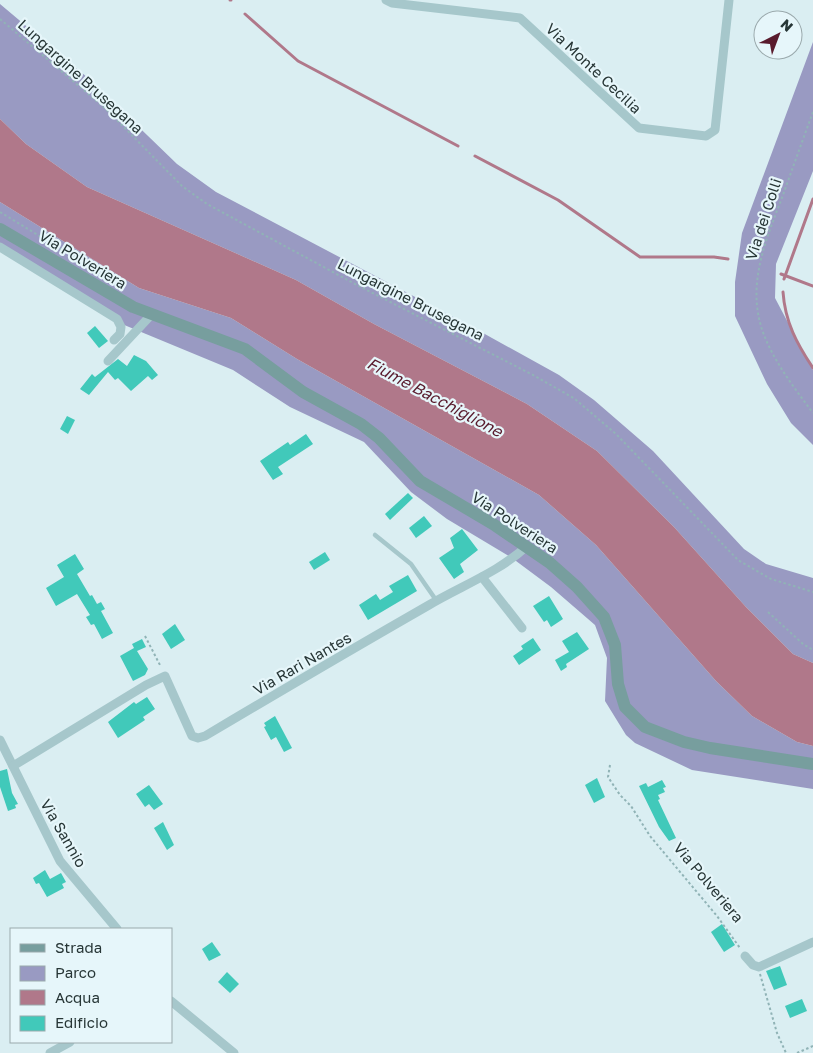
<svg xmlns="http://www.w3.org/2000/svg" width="813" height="1053" font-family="'Golos Text',sans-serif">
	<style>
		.green { fill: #999ac2 }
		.water { fill: #b0788a }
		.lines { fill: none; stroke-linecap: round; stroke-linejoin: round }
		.stream { stroke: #b0788a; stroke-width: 3 }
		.building { fill: #41c9ba }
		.path { stroke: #90b3b6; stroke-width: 2; stroke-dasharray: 2.5 2.5; stroke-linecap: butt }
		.lane { stroke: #a6c7cb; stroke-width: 4.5 }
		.street { stroke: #a6c7cb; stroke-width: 9 }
		.secondary { stroke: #779e9e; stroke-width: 12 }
		.labels { text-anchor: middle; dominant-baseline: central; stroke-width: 4.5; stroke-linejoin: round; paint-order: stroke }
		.street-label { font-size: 15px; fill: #273636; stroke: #e6f6fa }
		.water-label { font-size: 16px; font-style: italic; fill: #591b2d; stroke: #e6f6fa }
	</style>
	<rect width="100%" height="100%" fill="#daeef2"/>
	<g class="green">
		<path d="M 0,4 L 88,78 L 177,164 L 216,192 L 474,328 L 559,375 L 594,400 L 653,451 L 744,549 L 766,564 L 813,578 L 813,663 L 793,654 L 746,607 L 674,527 L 597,451 L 527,404 L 374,324 L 296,280 L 87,187 L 26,144 L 0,119 Z"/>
		<path d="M 813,42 L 813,171 L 776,264 L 775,298 L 813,370 L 813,445 L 791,423 L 767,384 L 735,316 L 735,282 L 742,233 Z"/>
		<path d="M 0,202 L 139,288 L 231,318 L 297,359 L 539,495 L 596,545 L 716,681 L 752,716 L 797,742 L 813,746 L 813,789 L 692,770 L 635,743 L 626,735 L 605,701 L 607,658 L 595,625 L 551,587 L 512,558 L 447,519 L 411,492 L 364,442 L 290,407 L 233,370 L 117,322 L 0,249 Z"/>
	</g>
	<path class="water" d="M 0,119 L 26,144 L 87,187 L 296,280 L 374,324 L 527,404 L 597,451 L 674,527 L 746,607 L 793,654 L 813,663 L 813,746 L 797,742 L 752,716 L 716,681 L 596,545 L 539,495 L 297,359 L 231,318 L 139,288 L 0,202 Z"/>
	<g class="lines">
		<g class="stream">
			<path d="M 230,0 L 231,0"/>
			<path d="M 245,14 L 298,61 L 458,146"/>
			<path d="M 475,156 L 558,200 L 640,257 L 714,257 L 728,259"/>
			<path d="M 781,274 L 813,286"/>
			<path d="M 784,279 L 813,199"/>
			<path d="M 783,292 C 785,322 797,344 813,368"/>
		</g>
	</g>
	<g class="building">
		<path d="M 95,326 L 108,341 L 99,348 L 87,333 Z"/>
		<path d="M 134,355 L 146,361 L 158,375 L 152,380 L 148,376 L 131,391 L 118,378 L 115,380 L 108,372 L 89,395 L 80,389 L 92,374 L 95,377 L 118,359 L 127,366 Z"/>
		<path d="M 67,416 L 75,420 L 68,434 L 60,429 Z"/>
		<path d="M 306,434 L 313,444 L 278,467 L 283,474 L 273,480 L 260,461 L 288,442 L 290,445 Z"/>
		<path d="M 408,493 L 413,498 L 390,520 L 385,514 Z"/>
		<path d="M 424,516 L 432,526 L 416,538 L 409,528 Z"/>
		<path d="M 462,529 L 478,550 L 460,564 L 464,572 L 454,579 L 439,558 L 454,548 L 450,538 Z"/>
		<path d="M 325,552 L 330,560 L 314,570 L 309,562 Z"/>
		<path d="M 75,554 L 84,569 L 77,574 L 90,596 L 92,595 L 97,604 L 101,602 L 105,609 L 101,611 L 113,633 L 102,639 L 94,624 L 91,625 L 86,617 L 90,615 L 77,594 L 56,606 L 46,588 L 64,577 L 57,565 Z"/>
		<path d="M 408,575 L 417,591 L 368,620 L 359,605 L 376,594 L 380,600 L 393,592 L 389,586 Z"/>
		<path d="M 549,596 L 563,619 L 551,627 L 547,620 L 544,622 L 533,606 Z"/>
		<path d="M 175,624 L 185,640 L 171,649 L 162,634 Z"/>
		<path d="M 577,632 L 589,649 L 566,664 L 567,667 L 561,671 L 555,660 L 569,652 L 562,641 Z"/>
		<path d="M 533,638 L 541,650 L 519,665 L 513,656 L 523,649 L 521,646 Z"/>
		<path d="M 142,639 L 146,647 L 137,651 L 148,669 L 145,675 L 133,681 L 120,656 L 134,648 L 132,644 Z"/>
		<path d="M 147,697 L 155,709 L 143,717 L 145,720 L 118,738 L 108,722 L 134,702 L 136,704 Z"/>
		<path d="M 275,716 L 292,748 L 284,752 L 276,737 L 271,740 L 264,727 L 266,726 L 264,723 Z"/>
		<path d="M 7,769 L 12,793 L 18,804 L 15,805 L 16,808 L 8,811 L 0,787 L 0,771 Z"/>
		<path d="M 597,778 L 605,797 L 594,803 L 585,785 Z"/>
		<path d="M 662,780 L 666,787 L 663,788 L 665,792 L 658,795 L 660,799 L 658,800 L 676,838 L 669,841 L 659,827 L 639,786 L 646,783 L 648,787 Z"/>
		<path d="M 149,785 L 163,804 L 154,810 L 149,804 L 145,807 L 136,794 Z"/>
		<path d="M 163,822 L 174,845 L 167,850 L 154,828 Z"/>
		<path d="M 45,870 L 50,879 L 61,873 L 66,882 L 62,884 L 64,888 L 47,897 L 39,883 L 36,884 L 33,878 Z"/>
		<path d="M 722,924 L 735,945 L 724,952 L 711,932 Z"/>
		<path d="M 212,942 L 221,955 L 209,961 L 202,949 Z"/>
		<path d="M 780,966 L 787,985 L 774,990 L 766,971 Z"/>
		<path d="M 227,972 L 239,984 L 230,993 L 218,982 Z"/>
		<path d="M 802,999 L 807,1011 L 790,1018 L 785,1006 Z"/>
	</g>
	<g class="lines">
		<g class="path">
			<path d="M 0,19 L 106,109 L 182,186 L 207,204 L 355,284 L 535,376 L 575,399 L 616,434 L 738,560 L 771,579 L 813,592"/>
			<path d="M 813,112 C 803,139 793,167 783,195 C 766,240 745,286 764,335 C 775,363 795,389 813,413"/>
			<path d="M 0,212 L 112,280"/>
			<path d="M 768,612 L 803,644 L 813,650"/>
			<path d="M 145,636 L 161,667"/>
			<path d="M 610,765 L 608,777 L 620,795 L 631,806 L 650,836 L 717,916 L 740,948"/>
			<path d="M 760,974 L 777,1033 L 786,1053"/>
			<path d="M 797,1053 L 813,1046"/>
		</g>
		<path class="lane" d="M 375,535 L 411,564 L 436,600"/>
		<g class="street">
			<path d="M 386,0 L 392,3 L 520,18 L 639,128 L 706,136 L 715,130 L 729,0"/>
			<path d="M 0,247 L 117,319 L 121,327 L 120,334 L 114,340"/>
			<path d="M 108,361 L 151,315"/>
			<path d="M 482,577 L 522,628"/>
			<path d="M 0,740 L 60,861 L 117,929"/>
			<path d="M 13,766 L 146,685 L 165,676 L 192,736 L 198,738 L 205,736 C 279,692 354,648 429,605 C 461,586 499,572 527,546"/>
			<path d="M 745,956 L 753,965 L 759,967 L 813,942"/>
			<path d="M 171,1001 L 234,1053"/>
			<path d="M 50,1053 L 70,1042"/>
		</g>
		<path class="secondary" d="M 0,229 L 133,307 L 245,349 L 303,392 L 361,424 L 379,438 L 420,481 L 493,524 L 550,563 L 577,587 L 604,617 L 615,645 L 618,684 L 625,707 L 645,727 L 684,742 L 710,748 L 813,764"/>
	</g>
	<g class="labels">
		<g class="street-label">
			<text transform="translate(594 68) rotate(43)">Via Monte Cecilia</text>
			<text transform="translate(81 76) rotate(42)">Lungargine Brusegana</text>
			<text transform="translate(763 219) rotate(-72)">Via dei Colli</text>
			<text transform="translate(83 259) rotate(31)">Via Polveriera</text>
			<text transform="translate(411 299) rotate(27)">Lungargine Brusegana</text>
			<text transform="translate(515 522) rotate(33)">Via Polveriera</text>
			<text transform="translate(302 663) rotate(-30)">Via Rari Nantes</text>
			<text transform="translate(64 833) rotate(60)">Via Sannio</text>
			<text transform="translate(709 882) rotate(50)">Via Polveriera</text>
		</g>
		<g class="water-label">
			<text transform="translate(435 397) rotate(28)">Fiume Bacchiglione</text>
		</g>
	</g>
	<rect x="10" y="928" width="162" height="115" fill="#e6f6fa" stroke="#9aa9ac"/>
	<rect x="20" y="944" width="25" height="8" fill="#779e9e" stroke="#9aa9ac"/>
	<text x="55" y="953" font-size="15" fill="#273636">Strada</text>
	<rect x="20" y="966" width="25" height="15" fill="#999ac2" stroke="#9aa9ac"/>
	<text x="55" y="978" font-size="15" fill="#273636">Parco</text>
	<rect x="20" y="990" width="25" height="15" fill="#b0788a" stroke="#9aa9ac"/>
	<text x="55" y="1003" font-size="15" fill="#273636">Acqua</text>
	<rect x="20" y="1016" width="25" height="15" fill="#41c9ba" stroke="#9aa9ac"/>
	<text x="55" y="1028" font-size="15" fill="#273636">Edificio</text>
	<g transform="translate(778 35) rotate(42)"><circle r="24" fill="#e6f6fa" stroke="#9aa9ac"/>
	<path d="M0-4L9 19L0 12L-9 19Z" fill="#591b2d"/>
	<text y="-8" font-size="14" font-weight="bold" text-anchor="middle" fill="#273636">N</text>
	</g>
</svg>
